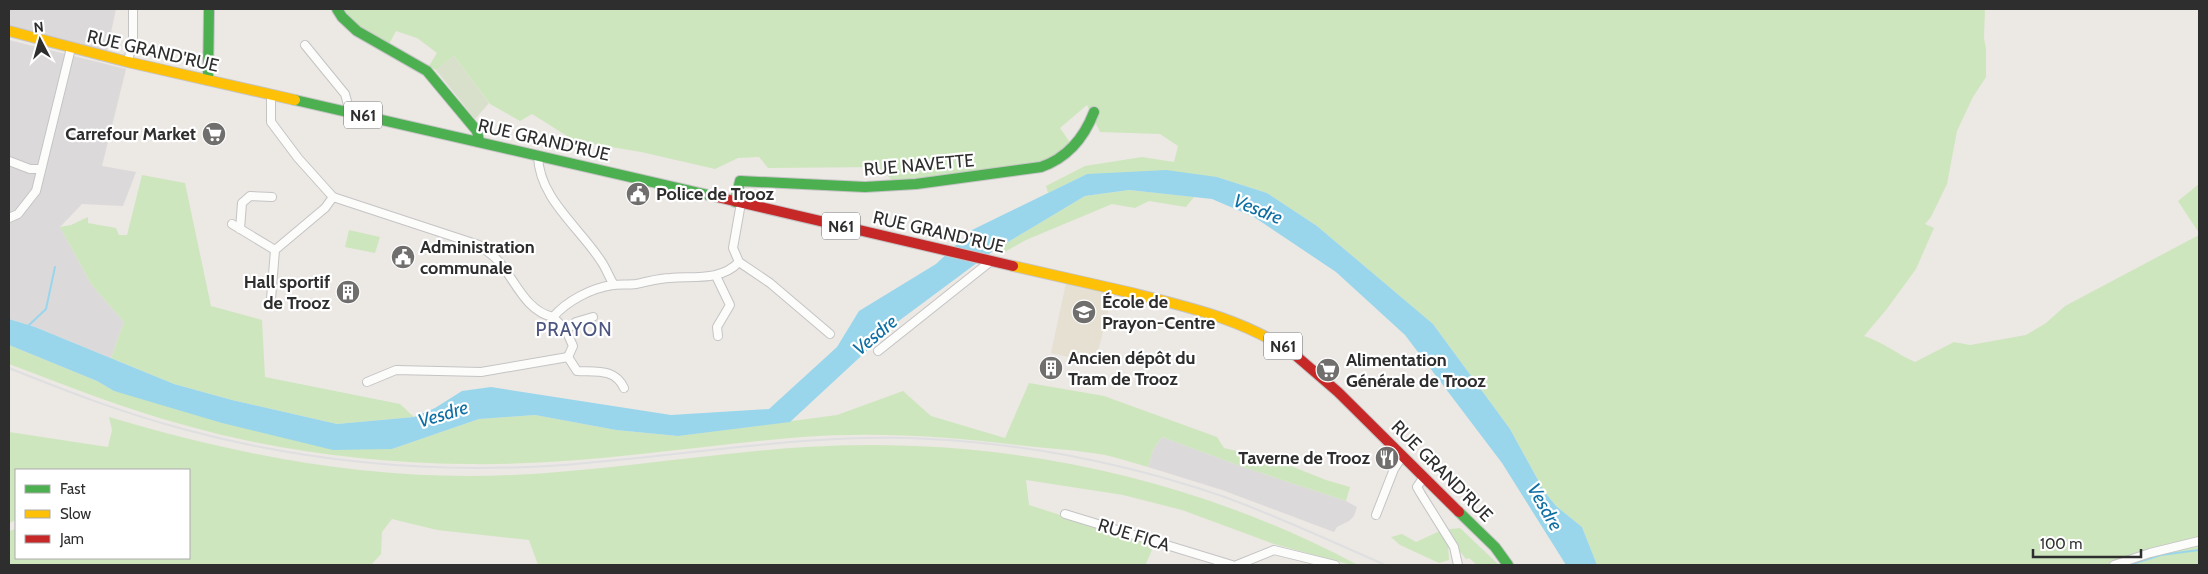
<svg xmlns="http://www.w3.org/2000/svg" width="2208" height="574" font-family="Cabin,sans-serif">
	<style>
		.industrial { fill: #dcd9db }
		.education { fill: #e6e0d3 }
		.green { fill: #cee6be }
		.cemetery { fill: #d8e0cc }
		.water { fill: #99d6ec }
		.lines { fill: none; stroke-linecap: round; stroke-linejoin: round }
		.stream { stroke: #99d6ec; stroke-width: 2 }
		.street-casing { stroke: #c5c4c5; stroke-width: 10 }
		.fast-casing { stroke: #c5c4c5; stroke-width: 12 }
		.slow-casing { stroke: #c5c4c5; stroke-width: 12 }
		.jam-casing { stroke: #c5c4c5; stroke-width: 12 }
		.street { stroke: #fcfcfb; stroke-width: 8 }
		.fast { stroke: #4caf50; stroke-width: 10 }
		.slow { stroke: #ffc107; stroke-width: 10 }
		.jam { stroke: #c62828; stroke-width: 10 }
		.rail { stroke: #dfdfe1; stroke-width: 2 }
		.labels { text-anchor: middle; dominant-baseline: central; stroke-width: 4.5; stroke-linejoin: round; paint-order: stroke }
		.shield { fill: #fff; stroke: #6d6d6d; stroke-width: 1 }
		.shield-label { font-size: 16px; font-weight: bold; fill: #2e2e2e }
		.street-label { font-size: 18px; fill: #2e2e2e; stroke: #fff }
		.poi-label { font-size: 18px; font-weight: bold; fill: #2e2e2e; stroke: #fff; text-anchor: start }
		.water-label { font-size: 19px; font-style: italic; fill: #0d6fa3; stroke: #fff }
		.neighbourhood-label { font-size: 19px; letter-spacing: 1px; fill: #4d5680; stroke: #fff }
	</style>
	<rect width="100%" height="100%" fill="#ece8e4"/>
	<g class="industrial">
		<path d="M 9,9 L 116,9 L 107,51 L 9,28 Z"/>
		<path d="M 9,40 L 126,69 L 102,166 L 136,172 L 123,206 L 82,204 L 60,227 L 91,284 L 124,322 L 111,358 L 35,327 L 9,319 Z"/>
		<path d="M 1162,437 L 1243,467 L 1346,501 L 1357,507 L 1354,516 L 1349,521 L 1337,527 L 1334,532 L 1222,490 L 1148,467 L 1153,450 Z"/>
	</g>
	<path class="education" d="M 1066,283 L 1113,293 L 1095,363 L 1051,353 Z"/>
	<g class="green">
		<path d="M 342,9 L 1985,9 L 1984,38 L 1986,49 L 1986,77 L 1973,97 L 1957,131 L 1947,184 L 1931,217 L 1925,224 L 1934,228 L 1916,269 L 1886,310 L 1864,336 C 1883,342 1897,354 1915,362 L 1954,342 L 1970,345 L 2026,335 L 2046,323 L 2065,306 L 2199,235 L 2199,565 L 1597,565 L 1582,527 L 1556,506 L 1544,491 L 1510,429 L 1433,324 L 1317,226 L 1267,193 L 1217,177 L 1087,174 L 1048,193 L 1046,186 L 1085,166 L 1142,157 L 1174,162 L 1178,146 L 1160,134 L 1100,132 L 1087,105 L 1060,128 L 1071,144 L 1044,165 L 893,181 L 878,167 L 768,168 L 759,157 L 738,158 L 715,169 L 641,152 L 575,141 L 532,114 L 520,121 L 490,104 L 454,56 L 436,70 L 429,66 L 437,53 L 417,38 L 396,31 L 388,46 L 361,28 Z"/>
		<path d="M 142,175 L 185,183 L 211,306 L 262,320 L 265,377 L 400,404 L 414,417 L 337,424 L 232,400 L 174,384 L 111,358 L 124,322 L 91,284 L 60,227 L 71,225 L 88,217 L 88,223 L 116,228 L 119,235 L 127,235 Z"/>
		<path d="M 2199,184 L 2199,233 L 2178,201 Z"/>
		<path d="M 1129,190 L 1194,197 L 1186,207 L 1149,201 L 1135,208 L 1112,204 L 1026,240 L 1001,254 L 993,251 L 1085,196 Z"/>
		<path d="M 349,230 L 380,237 L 375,253 L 345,247 Z"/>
		<path d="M 9,345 L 97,381 L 114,391 L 392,449 L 479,419 L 535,415 L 616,430 L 678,436 L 837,415 L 903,391 L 931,416 L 1005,438 L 1029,383 L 1104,396 L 1217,437 L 1224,448 L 1281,462 L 1326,480 L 1350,487 L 1346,501 L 1243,467 L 1162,437 L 1153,450 L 1148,467 C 1130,462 1111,455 1092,453 C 1067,449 1042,448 1017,445 C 945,436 874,432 802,437 C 690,446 579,466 466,464 C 371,463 276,451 184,425 C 125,409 67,386 9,364 Z"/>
		<path d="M 109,417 C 227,452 345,476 468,476 C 582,476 693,454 806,447 C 995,435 1188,475 1356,564 L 1351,565 L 1274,544 L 1182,510 L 1123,495 L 1026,480 L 1029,505 L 1154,545 L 1146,564 L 1147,565 L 538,565 L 529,540 L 437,530 L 392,519 L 382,532 L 381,554 L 371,565 L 9,565 L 9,531 L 16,529 L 16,558 L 189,558 L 189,470 L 16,470 L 16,520 L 9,523 L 9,432 L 108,447 L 112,430 Z"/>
		<path d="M 1460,528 L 1499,565 L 1477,565 L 1469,558 L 1466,559 L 1454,544 L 1448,546 L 1449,560 L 1439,563 L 1400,545 L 1391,537 L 1402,534 L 1416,542 L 1442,530 Z"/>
	</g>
	<path class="cemetery" d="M 454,56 L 489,103 L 475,119 L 436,70 Z"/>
	<path class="water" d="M 1166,170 L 1217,177 L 1267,193 L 1317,226 L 1433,324 L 1510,429 L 1544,491 L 1556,506 L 1582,527 L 1597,565 L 1566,565 L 1502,463 L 1405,335 L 1336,272 L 1254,217 L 1212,199 L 1129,190 L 1085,196 L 993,251 L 900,320 L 790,422 L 678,436 L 616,430 L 535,415 L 479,419 L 392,449 L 333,450 L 222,423 L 114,391 L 97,381 L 9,345 L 9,319 L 35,327 L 174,384 L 232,400 L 337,424 L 414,417 L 435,408 L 462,391 L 491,387 L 671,415 L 769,409 L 837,347 L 859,311 L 936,264 L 972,230 L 1087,174 Z"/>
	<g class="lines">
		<g class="stream">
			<path d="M 28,326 L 46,309 L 55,267"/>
			<path d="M 2129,565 L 2161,555 L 2199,550"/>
		</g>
		<g class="street-casing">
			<g id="street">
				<path d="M 305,45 L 345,94 L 350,112"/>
				<path d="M 128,62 L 133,37 L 133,9"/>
				<path d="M 271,94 L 271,122 L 298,158 L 333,197 L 479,245 C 486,251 495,256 500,263 C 516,282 526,311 553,317"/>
				<path d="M 538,156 C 539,198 579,227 601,261 C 606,268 609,277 614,285"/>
				<path d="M 9,161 L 30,169 L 40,169"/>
				<path d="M 741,203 L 733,248 L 739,262 L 770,283 L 830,334"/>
				<path d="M 9,218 L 18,214 L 36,191 L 71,48"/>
				<path d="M 232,224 L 275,250"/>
				<path d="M 240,229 L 242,203 L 250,196 L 272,197"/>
				<path d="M 716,276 L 730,305 L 717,327 L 718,336"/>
				<path d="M 271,299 L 275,250 L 325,208 L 333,197"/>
				<path d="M 553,317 C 567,301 591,288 613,285 C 620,284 628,285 636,284 C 647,282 659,278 670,278 C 694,276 721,281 739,262"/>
				<path d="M 553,317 L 566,330 L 573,346 L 568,357"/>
				<path d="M 566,330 L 576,322 L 593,317"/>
				<path d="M 878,351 L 991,261"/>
				<path d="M 568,357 L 577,371 C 596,372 615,368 624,388"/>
				<path d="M 367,382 L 396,370 L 481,372 L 568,357"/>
				<path d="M 1421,481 L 1417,487 L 1421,494 L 1454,547 L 1458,565"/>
				<path d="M 1065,514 L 1232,565"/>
				<path d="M 1376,515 L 1394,469 L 1400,460"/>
				<path d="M 1237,565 L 1274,550 L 1335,565"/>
				<path d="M 2114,565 L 2150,553 L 2199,541"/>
			</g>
		</g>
		<g class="fast-casing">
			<g id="fast">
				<path d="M 337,9 L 342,17 L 357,31 L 427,71 L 477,131 L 479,142"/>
				<path d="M 208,80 L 209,9"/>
				<path d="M 295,100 L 717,197"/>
				<path d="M 735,202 L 740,181 L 865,187 L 916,184 L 1041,167 C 1067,158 1084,138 1094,112"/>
				<path d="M 1459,512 L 1495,547 L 1508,565"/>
			</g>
		</g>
		<g class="slow-casing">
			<g id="slow">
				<path d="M 9,31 L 128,62 L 295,100"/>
				<path d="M 1013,266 C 1053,275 1092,284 1132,293 C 1189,307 1246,320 1294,354"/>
			</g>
		</g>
		<g class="jam-casing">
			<g id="jam">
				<path d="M 717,197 L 1013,266"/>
				<path d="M 1294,354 L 1338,392 L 1459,512"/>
			</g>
		</g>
		<use href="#street" class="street"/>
		<use href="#fast" class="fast"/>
		<use href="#slow" class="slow"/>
		<use href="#jam" class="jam"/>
		<path class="rail" d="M 9,368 C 66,391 123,413 183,429 C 301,461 426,473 548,466 C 676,458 802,432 930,439 C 1029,444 1128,464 1222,496 C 1277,516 1331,541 1385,565"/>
	</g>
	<defs>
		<g id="supermarket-disc" transform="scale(1.25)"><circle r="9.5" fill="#706f6e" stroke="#fff"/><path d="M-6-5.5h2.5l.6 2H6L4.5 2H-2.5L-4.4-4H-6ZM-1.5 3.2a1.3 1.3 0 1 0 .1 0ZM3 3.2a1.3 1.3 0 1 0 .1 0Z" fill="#fff"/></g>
		<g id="civic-disc" transform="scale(1.25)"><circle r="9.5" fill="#706f6e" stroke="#fff"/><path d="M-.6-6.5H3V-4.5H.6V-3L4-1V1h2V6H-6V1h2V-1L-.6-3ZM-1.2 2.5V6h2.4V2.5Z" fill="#fff"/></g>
		<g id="building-disc" transform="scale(1.25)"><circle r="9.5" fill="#706f6e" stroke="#fff"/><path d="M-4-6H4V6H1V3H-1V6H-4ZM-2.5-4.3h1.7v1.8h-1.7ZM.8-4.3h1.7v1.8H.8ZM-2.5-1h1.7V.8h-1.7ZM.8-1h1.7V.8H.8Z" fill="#fff"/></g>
		<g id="school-disc" transform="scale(1.25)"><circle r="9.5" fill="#706f6e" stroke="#fff"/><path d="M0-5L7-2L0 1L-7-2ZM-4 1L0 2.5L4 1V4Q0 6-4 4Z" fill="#fff"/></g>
		<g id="restaurant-disc" transform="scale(1.25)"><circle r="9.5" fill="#706f6e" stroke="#fff"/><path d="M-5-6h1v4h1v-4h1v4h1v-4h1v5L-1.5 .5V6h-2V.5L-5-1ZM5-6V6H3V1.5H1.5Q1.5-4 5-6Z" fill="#fff"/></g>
	</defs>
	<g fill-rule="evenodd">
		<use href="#supermarket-disc" x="214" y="134"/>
		<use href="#civic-disc" x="638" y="194"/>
		<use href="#civic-disc" x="403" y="257"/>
		<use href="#building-disc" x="348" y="292"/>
		<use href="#school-disc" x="1084" y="312"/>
		<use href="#building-disc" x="1051" y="368"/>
		<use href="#supermarket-disc" x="1328" y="370"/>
		<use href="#restaurant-disc" x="1387" y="458"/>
	</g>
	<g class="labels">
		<g class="shield">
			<rect x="344" y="101.5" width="38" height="27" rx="4"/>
			<rect x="822" y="212.5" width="38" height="27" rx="4"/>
			<rect x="1264" y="332.5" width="38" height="27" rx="4"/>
		</g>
		<g class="shield-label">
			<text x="363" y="115">N61</text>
			<text x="841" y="226">N61</text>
			<text x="1283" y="346">N61</text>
		</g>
		<g class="street-label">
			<text transform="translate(153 51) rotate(13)">RUE GRAND'RUE</text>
			<text transform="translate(544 140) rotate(13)">RUE GRAND'RUE</text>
			<text transform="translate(919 165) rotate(-5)">RUE NAVETTE</text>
			<text transform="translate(939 232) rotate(13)">RUE GRAND'RUE</text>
			<text transform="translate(1442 471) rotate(45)">RUE GRAND'RUE</text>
			<text transform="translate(1134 535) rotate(17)">RUE FICA</text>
		</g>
		<g class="poi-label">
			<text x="196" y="134" text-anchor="end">Carrefour Market</text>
			<text x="656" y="194">Police de Trooz</text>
			<text x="420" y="247">Administration<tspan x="420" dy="21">communale</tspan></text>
			<text x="330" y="282" text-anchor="end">Hall sportif<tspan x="330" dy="21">de Trooz</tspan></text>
			<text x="1102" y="302">École de<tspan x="1102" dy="21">Prayon-Centre</tspan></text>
			<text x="1068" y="358">Ancien dépôt du<tspan x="1068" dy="21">Tram de Trooz</tspan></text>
			<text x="1346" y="360">Alimentation<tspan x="1346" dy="21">Générale de Trooz</tspan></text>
			<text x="1370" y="458" text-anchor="end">Taverne de Trooz</text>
		</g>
		<g class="water-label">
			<text transform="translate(1258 209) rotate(22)">Vesdre</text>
			<text transform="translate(875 335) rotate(-40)">Vesdre</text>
			<text transform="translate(443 414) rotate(-17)">Vesdre</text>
			<text transform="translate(1545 507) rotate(60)">Vesdre</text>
		</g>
		<g class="neighbourhood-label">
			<text x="574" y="329">PRAYON</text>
		</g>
	</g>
	<rect width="2208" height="574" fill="none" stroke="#2e2e2e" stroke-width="20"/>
	<rect x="15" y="469" width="175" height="90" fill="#ffffff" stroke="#ababab"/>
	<rect x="25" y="485" width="25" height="8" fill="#4caf50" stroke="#ababab"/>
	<text x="60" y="494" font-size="15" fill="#2e2e2e">Fast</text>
	<rect x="25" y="510" width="25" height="8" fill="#ffc107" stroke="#ababab"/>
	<text x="60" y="519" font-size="15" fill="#2e2e2e">Slow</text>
	<rect x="25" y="535" width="25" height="8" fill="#c62828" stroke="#ababab"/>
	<text x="60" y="544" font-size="15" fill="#2e2e2e">Jam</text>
	<g transform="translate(40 40) rotate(354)" stroke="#ffffff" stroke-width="4" paint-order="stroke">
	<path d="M0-4L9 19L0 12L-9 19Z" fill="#2e2e2e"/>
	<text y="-8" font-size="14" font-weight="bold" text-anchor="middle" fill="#2e2e2e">N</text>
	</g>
	<path d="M2033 549v8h108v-8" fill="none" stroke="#2e2e2e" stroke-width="2.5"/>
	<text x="2040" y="549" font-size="15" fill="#2e2e2e" stroke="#ffffff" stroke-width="4" paint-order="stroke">100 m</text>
</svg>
